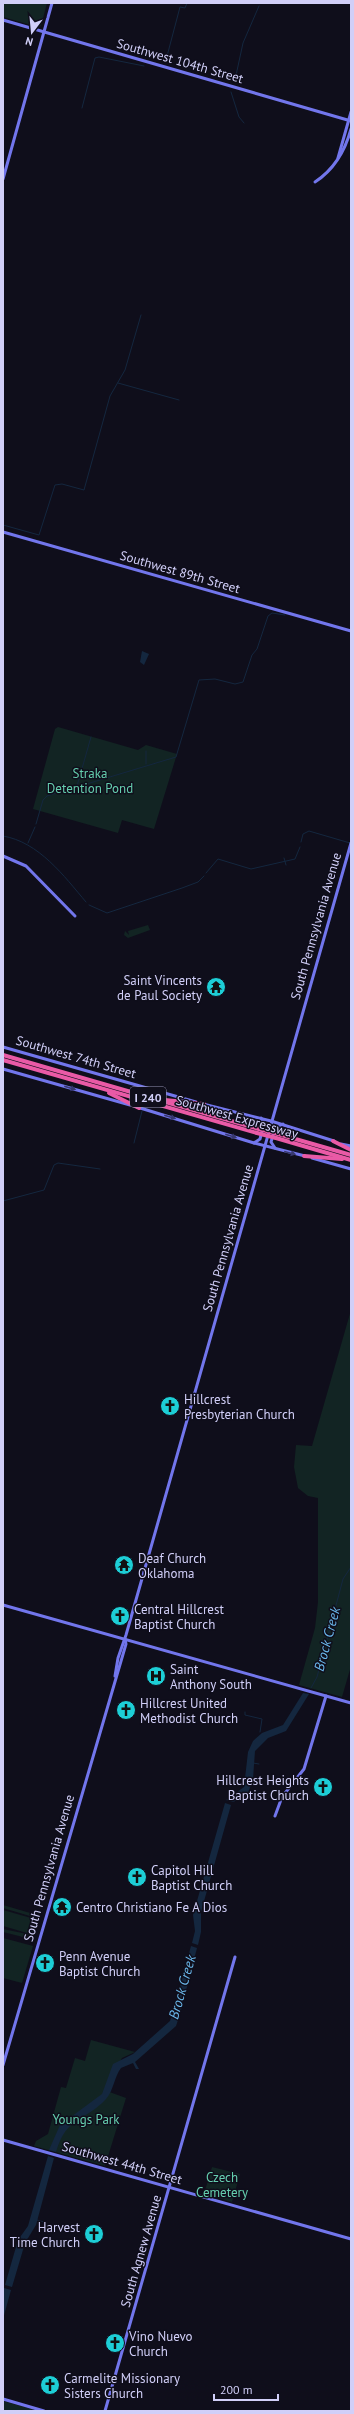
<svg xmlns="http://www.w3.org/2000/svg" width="354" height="2414" font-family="'PT Sans',sans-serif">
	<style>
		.green { fill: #122423 }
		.water { fill: #14273f }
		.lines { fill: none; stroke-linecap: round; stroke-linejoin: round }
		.stream { stroke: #14273f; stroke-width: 1 }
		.secondary { stroke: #7276ec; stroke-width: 3 }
		.highway { stroke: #e95aa6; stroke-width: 4 }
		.highway-bridge { stroke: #e95aa6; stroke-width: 4 }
		.oneway { fill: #37386f }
		.labels { text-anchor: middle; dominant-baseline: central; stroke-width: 3; stroke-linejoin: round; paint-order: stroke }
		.shield { fill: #0f0e1b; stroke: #9795b6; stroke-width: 1 }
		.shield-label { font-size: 12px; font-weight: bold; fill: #d1cff8 }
		.street-label { font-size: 13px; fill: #d1cff8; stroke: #0f0e1b }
		.park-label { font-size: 13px; fill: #65ceae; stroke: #0f0e1b }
		.poi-label { font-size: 13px; fill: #d1cff8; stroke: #0f0e1b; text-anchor: start }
		.water-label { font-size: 14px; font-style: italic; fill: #6ab7eb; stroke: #0f0e1b }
	</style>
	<rect width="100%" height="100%" fill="#0f0e1b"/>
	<g class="green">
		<path d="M 3,3 L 47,3 L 41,26 L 38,27 L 3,17 Z"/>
		<path d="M 58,727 L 138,750 L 146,745 L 177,754 L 154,829 L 122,820 L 118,833 L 33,809 L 55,729 Z"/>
		<path d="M 148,925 L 150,930 L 128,938 L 124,935 L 125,931 L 129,935 L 128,931 Z"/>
		<path d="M 351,1310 L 351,1666 L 342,1697 L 299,1685 L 315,1628 L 318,1602 L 318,1498 L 308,1496 L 298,1488 L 294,1467 L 296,1445 L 312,1446 Z"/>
		<path d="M 3,1905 L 37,1915 L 35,1917 L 37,1925 L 33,1933 L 23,1937 L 3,1932 L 3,1929 L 27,1934 L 32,1931 L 34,1924 L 30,1916 L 3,1908 Z"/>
		<path d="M 3,1910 L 31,1918 L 27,1933 L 3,1926 Z"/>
		<path d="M 3,1938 L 33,1946 L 22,1983 L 3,1978 Z"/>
		<path d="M 91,2040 L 135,2052 L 122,2058 L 104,2090 L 126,2098 L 105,2166 L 34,2146 L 36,2141 L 48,2134 L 61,2087 L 66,2088 L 75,2058 L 85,2061 Z"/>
		<path d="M 212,2167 L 240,2174 L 232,2202 L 204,2194 Z"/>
		<path d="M 3,2401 L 35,2410 L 36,2411 L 3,2411 Z"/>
	</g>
	<g class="water">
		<path d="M 142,651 L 149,654 L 144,665 L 140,662 Z"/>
		<path d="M 303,1693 L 309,1694 L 286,1731 L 268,1738 L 255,1751 L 253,1779 L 247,1796 L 233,1802 L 226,1800 L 244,1787 L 248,1752 L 253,1741 L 262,1733 L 283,1725 Z"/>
		<path d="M 225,1803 L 231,1805 L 201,1912 L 201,1932 L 198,1945 L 192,1943 L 195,1931 L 193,1915 Z"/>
		<path d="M 191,1946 L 197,1948 L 181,2010 L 174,2009 Z"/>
		<path d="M 173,2012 L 180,2014 L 176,2026 L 135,2062 L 139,2069 L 136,2069 L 133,2063 L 121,2068 C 114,2077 114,2090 106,2099 C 85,2122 67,2115 56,2152 L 49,2150 L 60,2125 L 102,2094 L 113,2064 L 133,2054 L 170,2021 Z"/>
		<path d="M 48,2156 L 54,2158 L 36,2225 L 25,2243 L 12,2287 L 5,2285 L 18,2240 L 28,2226 Z"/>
		<path d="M 4,2288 L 11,2290 L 3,2319 L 3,2292 Z"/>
	</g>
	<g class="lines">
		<g class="stream">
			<path d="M 166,60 L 180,7 L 185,8 L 187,3"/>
			<path d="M 235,80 L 243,43 L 259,6"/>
			<path d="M 231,92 L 239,117 L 244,123"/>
			<path d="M 82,108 L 95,58 L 99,57 L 144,66"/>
			<path d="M 118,383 L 179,400"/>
			<path d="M 3,525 L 39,535 L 55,485 L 62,484 L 84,490 L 110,396 L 125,370 L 141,315"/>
			<path d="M 146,751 L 146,764"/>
			<path d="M 77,786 L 91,737"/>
			<path d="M 36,824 L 43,800 L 47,796 L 176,757 L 199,680 L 215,679 L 235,684 L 243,682 L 252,655 L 257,649 L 268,616 L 272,613 L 285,615"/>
			<path d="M 3,836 C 39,842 64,876 86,902"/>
			<path d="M 301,842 L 303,834 L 309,831 L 350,843"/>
			<path d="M 28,843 L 35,827"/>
			<path d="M 284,858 L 286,865"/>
			<path d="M 206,873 L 218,859 L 251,869 L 295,859 L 300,847"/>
			<path d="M 89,905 L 107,913 L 182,888 L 198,882 L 204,876"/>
			<path d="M 134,1143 L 142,1111"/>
			<path d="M 3,1201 L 44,1190 L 54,1165 L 58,1163 L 100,1169"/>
			<path d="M 311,1688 L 317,1677 L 343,1579 L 351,1567"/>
			<path d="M 245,1712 L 245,1715 L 262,1719 L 260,1732"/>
			<path d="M 253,1763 L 259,1764"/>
			<path d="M 252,1784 L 258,1785"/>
			<path d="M 37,2220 L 44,2222"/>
		</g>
		<g class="secondary">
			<path d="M 3,20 L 351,121"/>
			<path d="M 338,158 L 351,112"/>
			<path d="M 3,179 L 52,3"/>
			<path d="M 315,182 C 335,169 345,151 351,129"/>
			<path d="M 3,532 L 351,631"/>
			<path d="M 3,856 L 26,866 L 75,916"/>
			<path d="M 3,1047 L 196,1102"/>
			<path d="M 3,1069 L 130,1105"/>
			<path d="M 203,1104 L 271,1121 L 334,1141"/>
			<path d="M 137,1107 L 254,1143 L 305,1156"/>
			<path d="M 254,1143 L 260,1139 L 264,1124 L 261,1118"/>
			<path d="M 341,1144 L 351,1146"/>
			<path d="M 275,1148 L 271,1142 L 275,1129 L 283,1124"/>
			<path d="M 312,1158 L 351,1169"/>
			<path d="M 3,1605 L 351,1703"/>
			<path d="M 115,1676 L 118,1658 L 126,1635 L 351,843"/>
			<path d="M 275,1816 L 282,1797 L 304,1769 L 326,1696"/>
			<path d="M 3,2065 L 126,1644 L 125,1639"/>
			<path d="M 3,2140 L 351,2239"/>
			<path d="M 3,2399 L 44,2411"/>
			<path d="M 105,2411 L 235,1957"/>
		</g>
		<g class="highway">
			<path d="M 3,1055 L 259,1129"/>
			<path d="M 3,1060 L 257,1133"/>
			<path d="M 109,1093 L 139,1108"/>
			<path d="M 165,1100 L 204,1104"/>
			<path d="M 278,1134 L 351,1155"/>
			<path d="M 276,1138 L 351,1160"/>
			<path d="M 333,1141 L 351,1150"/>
			<path d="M 304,1156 L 342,1159"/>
		</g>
		<g class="highway-bridge">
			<path d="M 259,1129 L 278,1134"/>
			<path d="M 257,1133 L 276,1138"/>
		</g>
	</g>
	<defs><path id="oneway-solid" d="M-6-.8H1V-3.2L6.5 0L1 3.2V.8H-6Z"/></defs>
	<g class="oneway">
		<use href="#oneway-solid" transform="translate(70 1088) rotate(16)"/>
		<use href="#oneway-solid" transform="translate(170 1117) rotate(16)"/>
		<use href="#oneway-solid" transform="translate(231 1136) rotate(18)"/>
		<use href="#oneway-solid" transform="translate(290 1153) rotate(14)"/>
	</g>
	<defs>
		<g id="temple-disc" transform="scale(1)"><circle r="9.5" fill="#1dced6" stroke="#0f0e1b"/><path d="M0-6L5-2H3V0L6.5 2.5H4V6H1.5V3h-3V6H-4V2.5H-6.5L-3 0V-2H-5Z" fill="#111"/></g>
		<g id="church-disc" transform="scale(1)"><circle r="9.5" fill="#1dced6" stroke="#0f0e1b"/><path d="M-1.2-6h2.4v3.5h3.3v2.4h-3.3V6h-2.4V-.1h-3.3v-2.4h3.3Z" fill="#111"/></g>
		<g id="hospital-disc" transform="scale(1)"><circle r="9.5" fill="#1dced6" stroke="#0f0e1b"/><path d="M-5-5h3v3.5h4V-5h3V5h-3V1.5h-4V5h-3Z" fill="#111"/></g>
	</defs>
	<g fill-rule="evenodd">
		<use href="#temple-disc" x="216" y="987"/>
		<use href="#church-disc" x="170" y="1406"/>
		<use href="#temple-disc" x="124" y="1565"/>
		<use href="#church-disc" x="120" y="1616"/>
		<use href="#hospital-disc" x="156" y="1676"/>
		<use href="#church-disc" x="126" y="1710"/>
		<use href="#church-disc" x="323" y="1787"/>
		<use href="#church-disc" x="137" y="1877"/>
		<use href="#temple-disc" x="62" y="1907"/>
		<use href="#church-disc" x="45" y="1963"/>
		<use href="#church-disc" x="94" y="2234"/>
		<use href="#church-disc" x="115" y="2343"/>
		<use href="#church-disc" x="50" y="2385"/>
	</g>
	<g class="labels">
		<rect class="shield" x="130" y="1087" width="36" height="20" rx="3"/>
		<g class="shield-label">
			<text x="148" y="1097">I 240</text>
		</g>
		<g class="street-label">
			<text transform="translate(180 61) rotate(16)">Southwest 104th Street</text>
			<text transform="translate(180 572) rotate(16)">Southwest 89th Street</text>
			<text transform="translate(316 926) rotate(-74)">South Pennsylvania Avenue</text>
			<text transform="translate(76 1057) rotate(16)">Southwest 74th Street</text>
			<text transform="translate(237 1117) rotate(16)">Southwest Expressway</text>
			<text transform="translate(228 1238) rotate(-74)">South Pennsylvania Avenue</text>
			<text transform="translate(49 1868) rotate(-74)">South Pennsylvania Avenue</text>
			<text transform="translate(122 2163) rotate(16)">Southwest 44th Street</text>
			<text transform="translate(141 2251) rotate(-74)">South Agnew Avenue</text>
		</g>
		<g class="park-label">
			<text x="90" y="773">Straka<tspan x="90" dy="15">Detention Pond</tspan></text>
			<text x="86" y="2119">Youngs Park</text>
			<text x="222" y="2177">Czech<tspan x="222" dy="15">Cemetery</tspan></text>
		</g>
		<g class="poi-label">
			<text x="202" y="980" text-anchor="end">Saint Vincents<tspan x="202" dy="15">de Paul Society</tspan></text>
			<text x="184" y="1399">Hillcrest<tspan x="184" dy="15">Presbyterian Church</tspan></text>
			<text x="138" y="1558">Deaf Church<tspan x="138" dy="15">Oklahoma</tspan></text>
			<text x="134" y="1609">Central Hillcrest<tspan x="134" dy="15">Baptist Church</tspan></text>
			<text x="170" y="1669">Saint<tspan x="170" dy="15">Anthony South</tspan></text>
			<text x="140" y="1703">Hillcrest United<tspan x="140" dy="15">Methodist Church</tspan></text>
			<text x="309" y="1780" text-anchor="end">Hillcrest Heights<tspan x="309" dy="15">Baptist Church</tspan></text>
			<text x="151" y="1870">Capitol Hill<tspan x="151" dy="15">Baptist Church</tspan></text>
			<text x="76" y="1907">Centro Christiano Fe A Dios</text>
			<text x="59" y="1956">Penn Avenue<tspan x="59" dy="15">Baptist Church</tspan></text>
			<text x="80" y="2227" text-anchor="end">Harvest<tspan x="80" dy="15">Time Church</tspan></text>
			<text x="129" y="2336">Vino Nuevo<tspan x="129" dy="15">Church</tspan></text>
			<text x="64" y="2378">Carmelite Missionary<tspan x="64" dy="15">Sisters Church</tspan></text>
		</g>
		<g class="water-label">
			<text transform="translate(327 1639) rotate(-75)">Brock Creek</text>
			<text transform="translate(182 1987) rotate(-74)">Brock Creek</text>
		</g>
	</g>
	<rect width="354" height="2414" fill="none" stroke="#d1cff8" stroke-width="8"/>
	<g transform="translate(32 32) rotate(196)" stroke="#0f0e1b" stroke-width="3" paint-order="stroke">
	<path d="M0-3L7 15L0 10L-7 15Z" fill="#d1cff8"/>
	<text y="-6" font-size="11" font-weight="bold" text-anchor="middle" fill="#d1cff8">N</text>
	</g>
	<path d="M214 2394v6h64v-6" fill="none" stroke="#d1cff8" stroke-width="2"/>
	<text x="220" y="2394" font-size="12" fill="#d1cff8" stroke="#0f0e1b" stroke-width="3" paint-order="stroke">200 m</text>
</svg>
